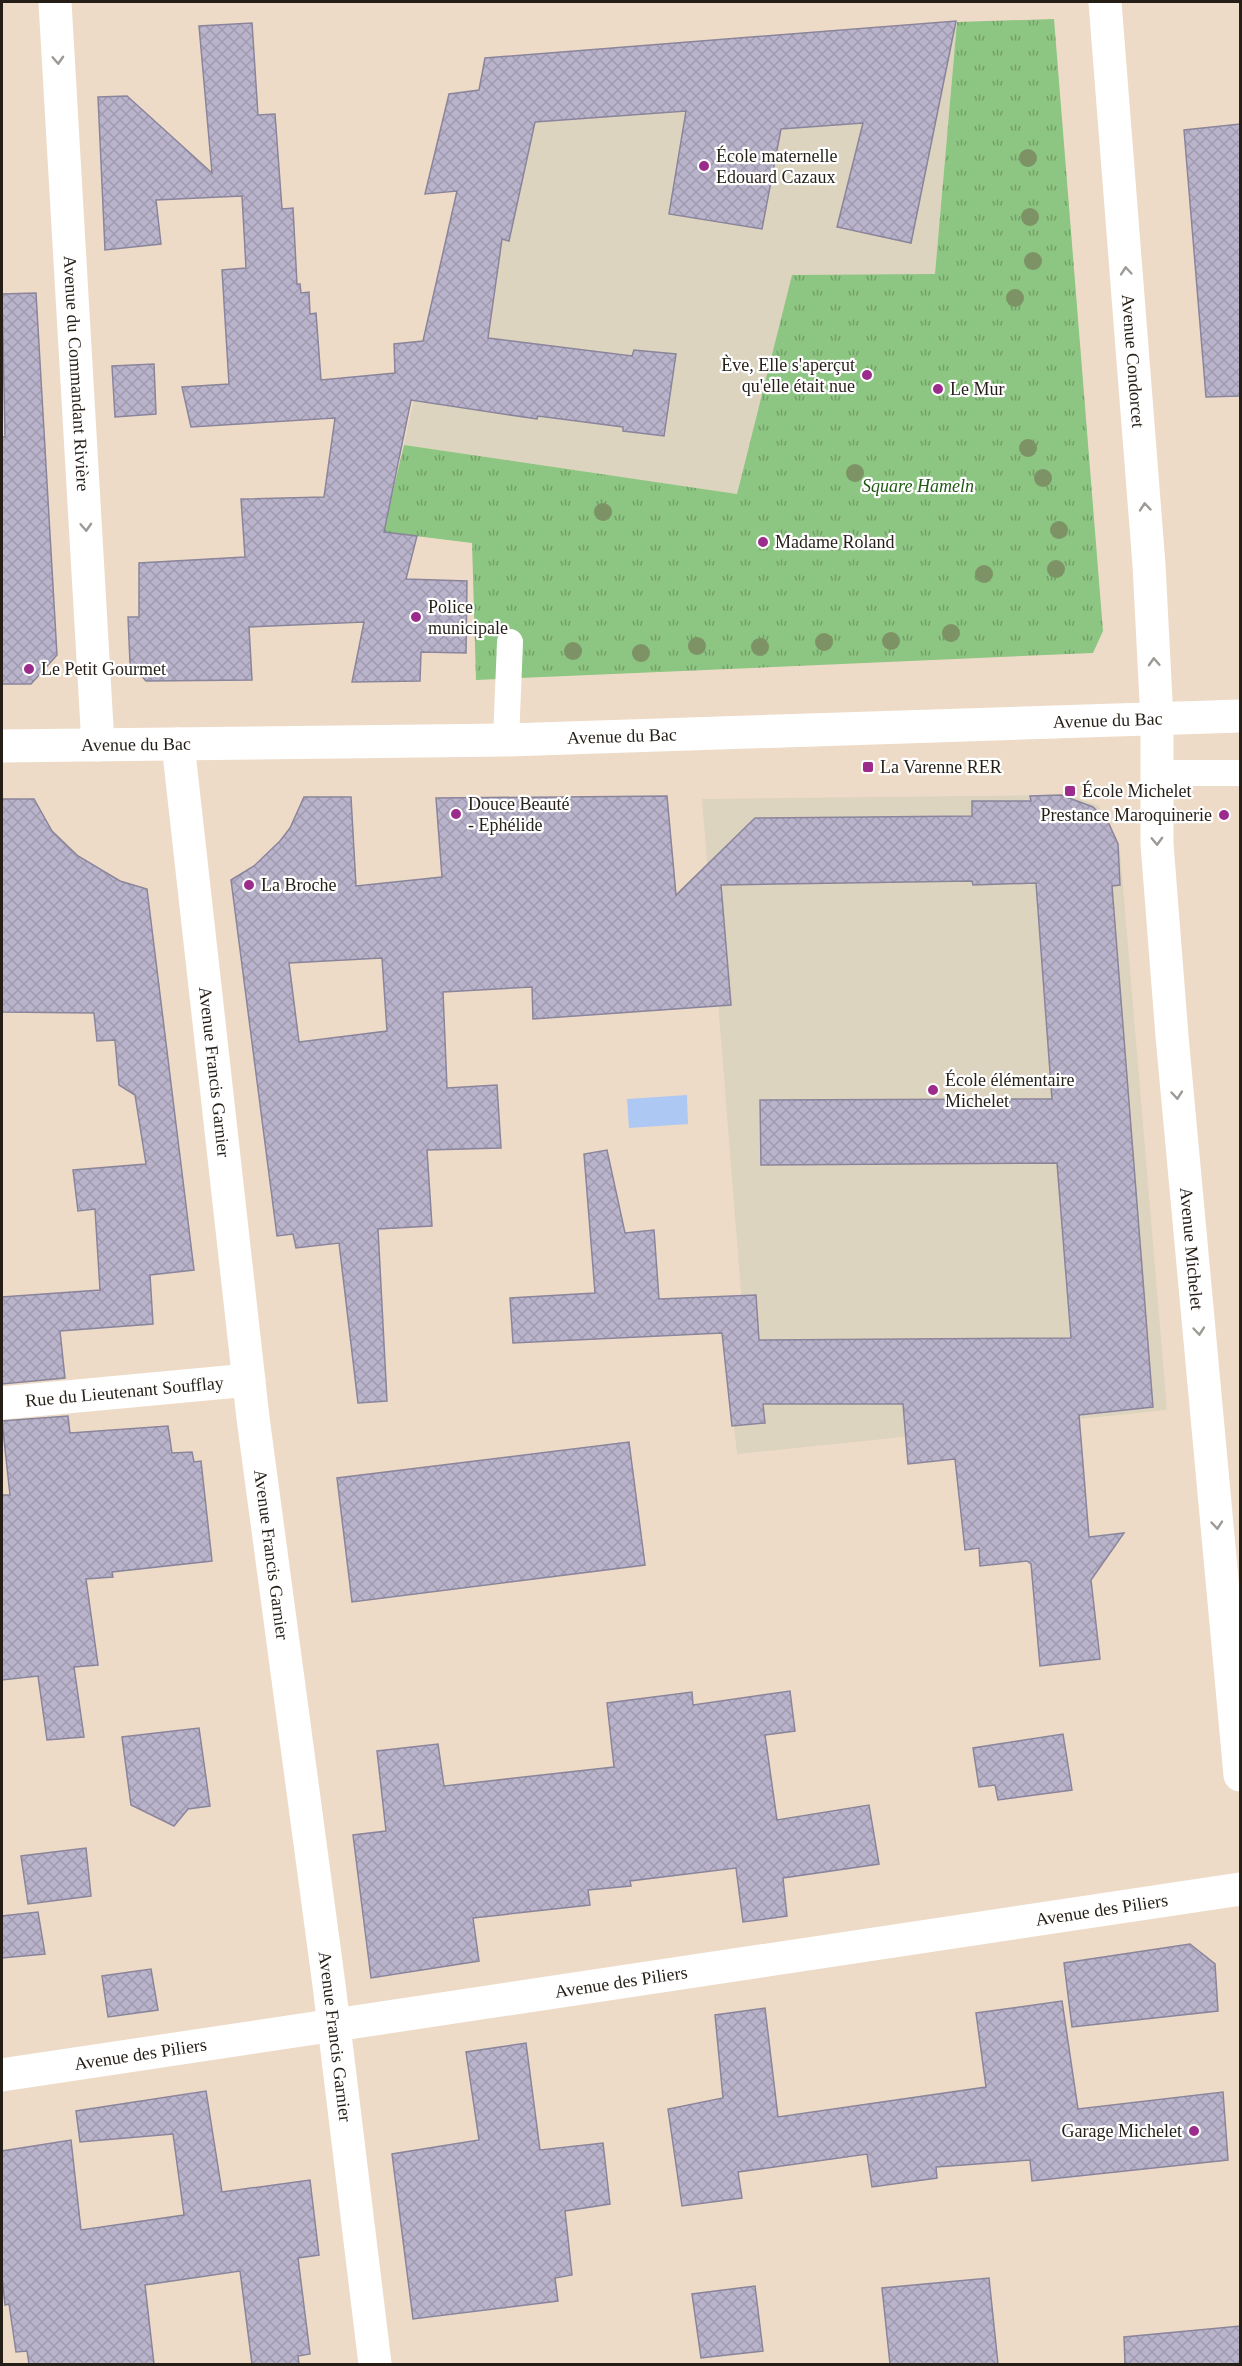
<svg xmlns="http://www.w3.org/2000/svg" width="1242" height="2366" font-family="Georgia,serif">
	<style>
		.education { fill: #ddd4bf }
		.park { fill: url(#park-tufts) }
		.water { fill: #aec8f4 }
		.building { fill: url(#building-cross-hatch); stroke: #8a859b; stroke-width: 1.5; fill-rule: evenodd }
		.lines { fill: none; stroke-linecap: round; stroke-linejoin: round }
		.service { stroke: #fff; stroke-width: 26 }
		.minor { stroke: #fff; stroke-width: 33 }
		.secondary { stroke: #fff; stroke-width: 33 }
		.tree { fill: #7d9365 }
		.oneway { stroke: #9d9a96 }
		.poi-dot { fill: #9b2c8b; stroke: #fff; stroke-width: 2 }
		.labels { text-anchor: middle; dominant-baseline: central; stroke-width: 4.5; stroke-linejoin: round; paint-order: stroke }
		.poi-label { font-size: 18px; fill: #251e16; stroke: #fff; text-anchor: start }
		.street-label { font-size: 18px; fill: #251e16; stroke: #fff }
		.park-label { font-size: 18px; font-style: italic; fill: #205814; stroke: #fff }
	</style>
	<defs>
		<pattern id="park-tufts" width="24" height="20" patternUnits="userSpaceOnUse" patternTransform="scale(1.5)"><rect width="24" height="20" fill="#8dc582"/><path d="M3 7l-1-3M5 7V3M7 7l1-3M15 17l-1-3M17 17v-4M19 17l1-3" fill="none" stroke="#739f69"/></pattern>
		<pattern id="building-cross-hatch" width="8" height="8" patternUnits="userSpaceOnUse" patternTransform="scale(1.5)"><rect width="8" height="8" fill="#b9b4cc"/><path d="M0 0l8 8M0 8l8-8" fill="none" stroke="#9f9aae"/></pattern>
	</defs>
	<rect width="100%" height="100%" fill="#eedbc7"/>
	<g class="education">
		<path d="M 957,22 L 935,275 L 792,276 L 737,494 L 404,445 L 488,58 Z"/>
		<path d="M 1069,795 L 1099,806 L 1120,850 L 1167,1410 L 737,1454 L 724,1335 L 744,1331 L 702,799 Z"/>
	</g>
	<path class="park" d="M 1054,19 L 1103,631 L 1093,653 L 476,680 L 472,543 L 383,532 L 404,445 L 737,494 L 792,275 L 935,274 L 957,22 Z"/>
	<path class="water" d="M 687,1095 L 688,1124 L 629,1128 L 627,1099 Z"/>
	<g class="building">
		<path d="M 956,21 L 911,243 L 837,227 L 863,123 L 781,129 L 762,229 L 669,214 L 686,111 L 535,122 L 509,241 L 502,239 L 488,338 L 632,356 L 634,350 L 676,354 L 664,436 L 623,431 L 623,427 L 538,416 L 537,419 L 411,400 L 384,532 L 417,536 L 406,579 L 467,581 L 466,653 L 421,652 L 420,681 L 352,682 L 364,622 L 249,627 L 252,680 L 146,681 L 130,663 L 128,617 L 139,617 L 139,563 L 245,557 L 241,499 L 324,497 L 335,418 L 191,427 L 182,387 L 229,384 L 222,270 L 246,268 L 242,196 L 156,200 L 161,244 L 105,250 L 98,97 L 127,96 L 212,173 L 199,26 L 252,23 L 258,115 L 275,114 L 282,209 L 293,208 L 297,284 L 300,284 L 301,293 L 309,292 L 310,314 L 316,313 L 321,380 L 395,373 L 394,344 L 423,341 L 457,191 L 425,194 L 449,94 L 479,90 L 485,58 Z"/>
		<path d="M 1240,124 L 1240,396 L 1206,397 L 1184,130 Z"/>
		<path d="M 36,293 L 57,655 L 31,684 L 2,684 L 2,437 L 5,437 L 2,294 Z"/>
		<path d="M 154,364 L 156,414 L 115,417 L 112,366 Z"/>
		<path d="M 667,796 L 676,895 L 755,818 L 972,816 L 972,801 L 1031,801 L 1030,796 L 1061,795 L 1093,807 L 1109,824 L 1118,844 L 1120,885 L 1112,886 L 1153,1407 L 1079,1415 L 1089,1537 L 1124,1533 L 1091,1580 L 1100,1659 L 1040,1666 L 1031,1564 L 1027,1561 L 980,1566 L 979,1548 L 965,1550 L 955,1459 L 908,1464 L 903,1404 L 763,1404 L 765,1423 L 732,1426 L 722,1333 L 513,1343 L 510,1298 L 595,1293 L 584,1154 L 607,1150 L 625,1233 L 654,1230 L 659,1299 L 756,1295 L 759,1340 L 1071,1338 L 1057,1163 L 761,1165 L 760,1100 L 1052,1099 L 1036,883 L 973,885 L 972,881 L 721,885 L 731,1005 L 533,1019 L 532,987 L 443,992 L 447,1088 L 497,1085 L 501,1148 L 427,1150 L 432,1226 L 378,1229 L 387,1401 L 358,1403 L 339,1243 L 296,1248 L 293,1234 L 277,1236 L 231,880 L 254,866 L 280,841 L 290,828 L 304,797 L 351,797 L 356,886 L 442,877 L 436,798 ZM 382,958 L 387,1031 L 299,1042 L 289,963 Z"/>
		<path d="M 2,799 L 34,799 L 52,831 L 78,856 L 120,881 L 147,889 L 194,1270 L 150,1275 L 153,1324 L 60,1331 L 65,1378 L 2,1384 L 2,1297 L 100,1290 L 95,1209 L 78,1211 L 73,1170 L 146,1164 L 135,1095 L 119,1085 L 115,1040 L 97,1041 L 94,1013 L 2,1012 Z"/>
		<path d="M 68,1416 L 70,1433 L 168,1426 L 172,1453 L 192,1452 L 194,1462 L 201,1461 L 212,1561 L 112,1572 L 113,1577 L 86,1579 L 98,1665 L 74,1667 L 84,1737 L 47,1740 L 38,1676 L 2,1680 L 2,1495 L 10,1495 L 2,1421 Z"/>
		<path d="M 629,1442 L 645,1565 L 352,1602 L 337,1478 Z"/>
		<path d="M 790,1691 L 795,1731 L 765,1735 L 777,1820 L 869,1805 L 879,1864 L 783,1878 L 787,1916 L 743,1922 L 736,1868 L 630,1881 L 631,1886 L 588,1890 L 590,1905 L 473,1918 L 479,1961 L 371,1978 L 353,1835 L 386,1831 L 377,1751 L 438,1744 L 444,1786 L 614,1767 L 607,1703 L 692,1692 L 693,1705 Z"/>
		<path d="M 199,1728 L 210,1806 L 188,1809 L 174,1826 L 131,1805 L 122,1737 Z"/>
		<path d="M 1063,1734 L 1072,1790 L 998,1800 L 995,1785 L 979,1787 L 973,1748 Z"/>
		<path d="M 86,1848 L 91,1896 L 28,1904 L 21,1856 Z"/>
		<path d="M 38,1912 L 45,1954 L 2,1958 L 2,1916 Z"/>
		<path d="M 1190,1944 L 1215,1964 L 1218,2011 L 1072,2027 L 1064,1963 Z"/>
		<path d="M 151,1969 L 158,2010 L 108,2017 L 102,1976 Z"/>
		<path d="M 1062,2001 L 1078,2109 L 1223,2092 L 1228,2160 L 1032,2181 L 1030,2160 L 936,2167 L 937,2178 L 872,2187 L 867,2154 L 738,2172 L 742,2198 L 682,2206 L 668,2109 L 723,2098 L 715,2015 L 765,2008 L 778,2117 L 986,2087 L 976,2013 Z"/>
		<path d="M 526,2043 L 540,2150 L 603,2143 L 610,2204 L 565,2211 L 572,2275 L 555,2278 L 558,2301 L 413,2319 L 392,2154 L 479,2140 L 466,2052 Z"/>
		<path d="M 206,2091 L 222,2192 L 310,2180 L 319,2255 L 298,2258 L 310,2354 L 298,2356 L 299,2364 L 252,2364 L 240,2271 L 145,2285 L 154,2364 L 29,2364 L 27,2351 L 16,2352 L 9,2304 L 5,2305 L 2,2277 L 2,2151 L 71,2140 L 81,2230 L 184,2215 L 173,2134 L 80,2142 L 76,2111 Z"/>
		<path d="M 989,2278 L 998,2364 L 890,2364 L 882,2288 Z"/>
		<path d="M 755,2286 L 763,2351 L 701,2358 L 692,2294 Z"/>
		<path d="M 1240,2326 L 1240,2364 L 1125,2364 L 1124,2337 Z"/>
	</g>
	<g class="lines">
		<g class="service">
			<path d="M 506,740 L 510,642"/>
			<path d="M 1157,773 L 1240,773"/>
		</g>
		<g class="minor">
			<path id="s1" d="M 55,2 L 98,745"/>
			<path id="s2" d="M 1105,2 L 1149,565 L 1157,720 L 1157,844 L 1172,1036 L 1240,1775"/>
			<path id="s3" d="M 178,744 L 253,1418 L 329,1985 L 375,2364"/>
			<path id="s4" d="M 2,1403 L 249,1380"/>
			<path id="s5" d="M 2,2075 L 1240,1889"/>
		</g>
		<path class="secondary" id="s6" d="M 2,746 L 506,740 L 1240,716"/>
	</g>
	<g class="tree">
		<circle cx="1028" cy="158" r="9"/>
		<circle cx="1030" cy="217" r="9"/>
		<circle cx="1033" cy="261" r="9"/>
		<circle cx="1015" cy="298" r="9"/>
		<circle cx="1028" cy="448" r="9"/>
		<circle cx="855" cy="473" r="9"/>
		<circle cx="1043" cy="478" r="9"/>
		<circle cx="603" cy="512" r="9"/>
		<circle cx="1059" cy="530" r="9"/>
		<circle cx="1056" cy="569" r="9"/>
		<circle cx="984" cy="574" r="9"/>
		<circle cx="951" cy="633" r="9"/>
		<circle cx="891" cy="641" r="9"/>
		<circle cx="824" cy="642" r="9"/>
		<circle cx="697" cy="646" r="9"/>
		<circle cx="760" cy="647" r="9"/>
		<circle cx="573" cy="651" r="9"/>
		<circle cx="641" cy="653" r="9"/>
	</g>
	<defs><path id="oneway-chevron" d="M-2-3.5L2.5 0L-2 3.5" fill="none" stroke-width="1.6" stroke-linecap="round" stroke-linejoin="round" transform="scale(1.5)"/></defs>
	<g class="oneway">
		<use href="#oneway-chevron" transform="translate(58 60) rotate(87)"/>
		<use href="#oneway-chevron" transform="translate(1126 271) rotate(-95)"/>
		<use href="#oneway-chevron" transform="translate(1145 507) rotate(-95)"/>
		<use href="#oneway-chevron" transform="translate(86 527) rotate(87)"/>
		<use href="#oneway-chevron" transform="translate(1154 662) rotate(-93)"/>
		<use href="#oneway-chevron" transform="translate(1157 841) rotate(88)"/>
		<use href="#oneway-chevron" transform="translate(1177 1095) rotate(85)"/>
		<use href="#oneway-chevron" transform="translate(1199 1331) rotate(85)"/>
		<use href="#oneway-chevron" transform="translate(1217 1525) rotate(85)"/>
	</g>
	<g class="poi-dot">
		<circle cx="704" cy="166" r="6"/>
		<circle cx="867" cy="375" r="6"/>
		<circle cx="938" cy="389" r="6"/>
		<circle cx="763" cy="542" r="6"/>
		<circle cx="416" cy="617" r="6"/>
		<circle cx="29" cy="669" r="6"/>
		<rect x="862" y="761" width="12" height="12" rx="3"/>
		<rect x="1064" y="785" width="12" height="12" rx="3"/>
		<circle cx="456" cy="814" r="6"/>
		<circle cx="1224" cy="815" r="6"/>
		<circle cx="249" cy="885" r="6"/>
		<circle cx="933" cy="1090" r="6"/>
		<circle cx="1194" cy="2131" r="6"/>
	</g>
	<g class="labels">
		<g class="poi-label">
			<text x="716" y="156">École maternelle<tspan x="716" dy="21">Edouard Cazaux</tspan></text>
			<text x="855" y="365" text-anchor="end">Ève, Elle s'aperçut<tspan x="855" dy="21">qu'elle était nue</tspan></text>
			<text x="950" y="389">Le Mur</text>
			<text x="775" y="542">Madame Roland</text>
			<text x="428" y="607">Police<tspan x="428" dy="21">municipale</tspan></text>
			<text x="41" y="669">Le Petit Gourmet</text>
			<text x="880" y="767">La Varenne RER</text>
			<text x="1082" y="791">École Michelet</text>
			<text x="468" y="804">Douce Beauté<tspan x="468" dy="21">- Ephélide</tspan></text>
			<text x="1212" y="815" text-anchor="end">Prestance Maroquinerie</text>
			<text x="261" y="885">La Broche</text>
			<text x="945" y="1080">École élémentaire<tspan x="945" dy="21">Michelet</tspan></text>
			<text x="1182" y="2131" text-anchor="end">Garage Michelet</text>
		</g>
		<g class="street-label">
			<text stroke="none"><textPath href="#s2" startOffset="360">Avenue Condorcet</textPath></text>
			<text stroke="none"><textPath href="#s1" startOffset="372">Avenue du Commandant Rivière</textPath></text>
			<text stroke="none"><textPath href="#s6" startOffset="1106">Avenue du Bac</textPath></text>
			<text stroke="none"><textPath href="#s6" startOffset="620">Avenue du Bac</textPath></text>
			<text stroke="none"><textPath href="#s6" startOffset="134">Avenue du Bac</textPath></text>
			<text stroke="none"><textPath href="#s3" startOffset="330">Avenue Francis Garnier</textPath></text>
			<text stroke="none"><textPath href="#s2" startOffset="1250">Avenue Michelet</textPath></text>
			<text stroke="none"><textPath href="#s4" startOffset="123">Rue du Lieutenant Soufflay</textPath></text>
			<text stroke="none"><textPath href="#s3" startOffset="816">Avenue Francis Garnier</textPath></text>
			<text stroke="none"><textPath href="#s5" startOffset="1112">Avenue des Piliers</textPath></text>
			<text stroke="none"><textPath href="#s5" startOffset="626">Avenue des Piliers</textPath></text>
			<text stroke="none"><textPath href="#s3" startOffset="1302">Avenue Francis Garnier</textPath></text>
			<text stroke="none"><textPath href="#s5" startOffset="140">Avenue des Piliers</textPath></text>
		</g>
		<g class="park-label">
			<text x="918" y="486">Square Hameln</text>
		</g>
	</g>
	<rect width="1242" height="2366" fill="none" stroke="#251e16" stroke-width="6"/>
</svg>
